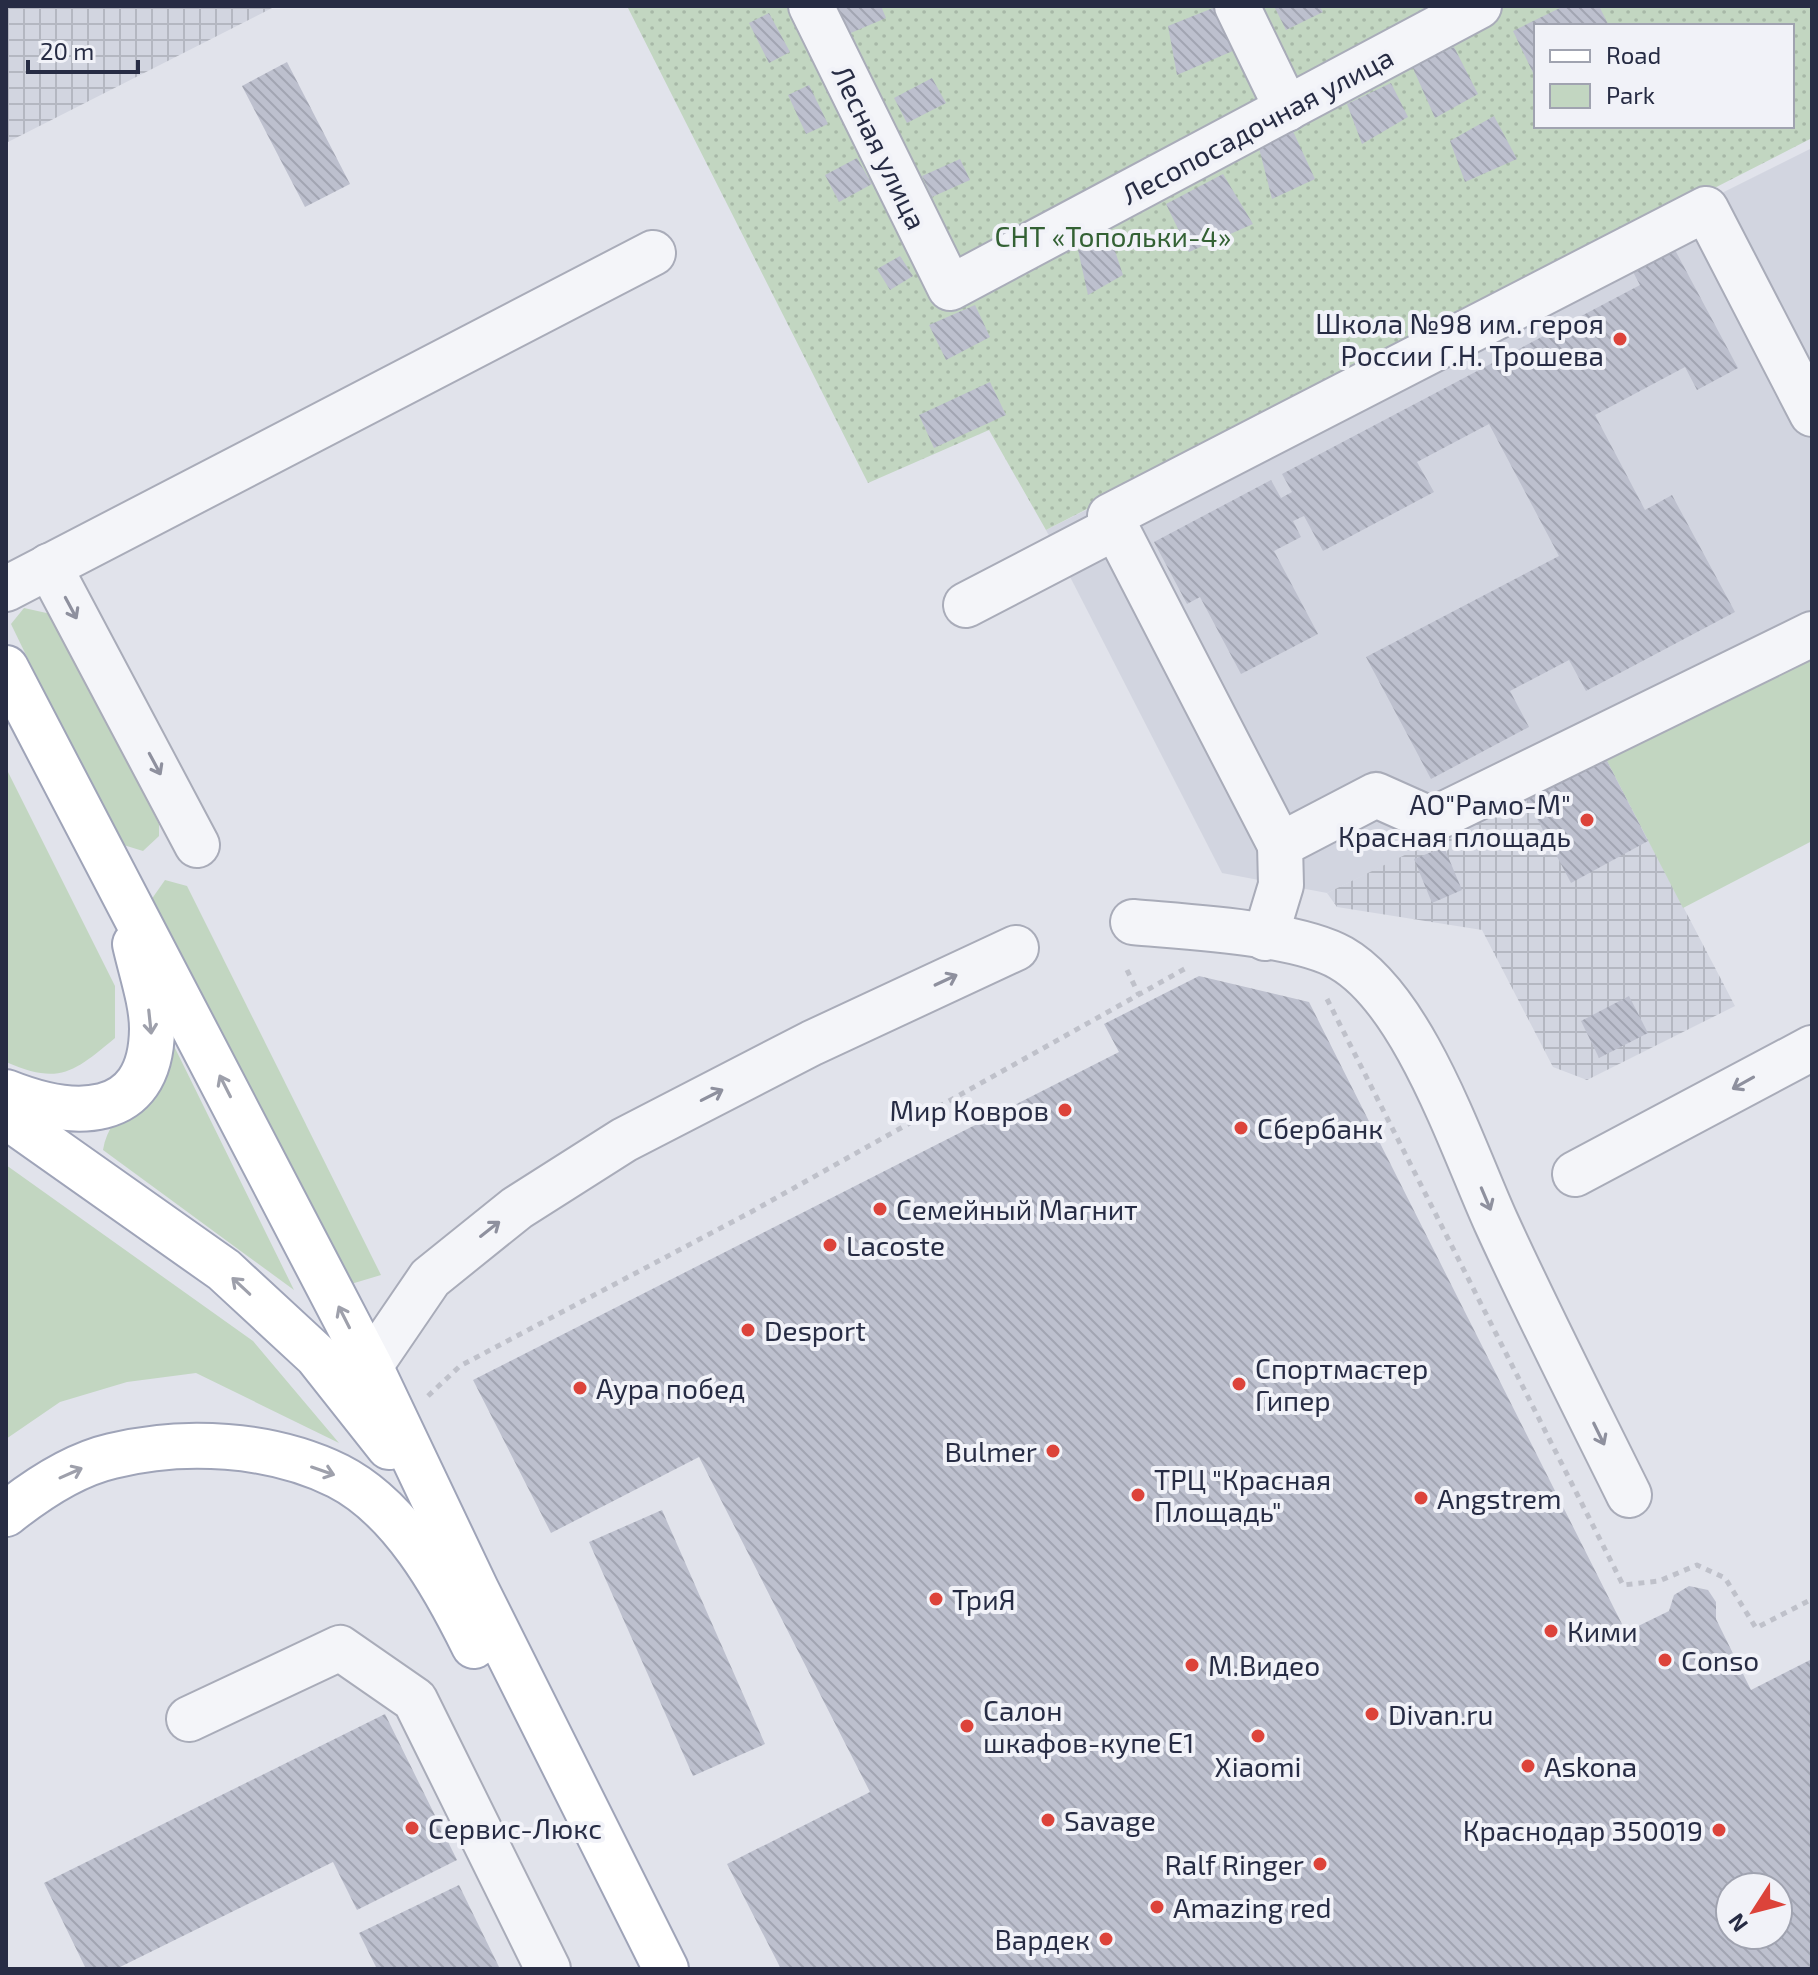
<svg xmlns="http://www.w3.org/2000/svg" width="1818" height="1975" font-family="'Exo 2',sans-serif">
	<style>
		.built { fill: #d2d5e0 }
		.industrial { fill: url(#industrial-grid) }
		.green { fill: #c2d6c1 }
		.garden { fill: url(#garden-dots); fill-rule: evenodd }
		.building { fill: url(#building-back-hatch); fill-rule: evenodd }
		.lines { fill: none; stroke-linecap: round; stroke-linejoin: round }
		.minor-casing { stroke: #a9acb9; stroke-width: 48 }
		.major-casing { stroke: #9fa4b8; stroke-width: 48 }
		.path { stroke: #bfc1ca; stroke-width: 5; stroke-dasharray: 6 6; stroke-linecap: butt }
		.minor { stroke: #f4f5f9; stroke-width: 44 }
		.major { stroke: #fff; stroke-width: 44 }
		.oneway { stroke: #8e909e }
		.oneway2 { stroke: #9ea0ab }
		.poi-dot { fill: #dc433a; stroke: #f1f2f8; stroke-width: 3 }
		.labels { text-anchor: middle; dominant-baseline: central; stroke-width: 8; stroke-linejoin: round; paint-order: stroke }
		.street-label { font-size: 28px; fill: #272c44; stroke: #f1f2f8 }
		.park-label { font-size: 28px; fill: #336134; stroke: #f1f2f8 }
		.poi-label { font-size: 28px; fill: #272c44; stroke: #f1f2f8; text-anchor: start }
	</style>
	<defs>
		<pattern id="industrial-grid" width="8" height="8" patternUnits="userSpaceOnUse" patternTransform="scale(2)"><rect width="8" height="8" fill="#d2d5e0"/><path d="M0 4h8M4 0v8" fill="none" stroke="#b4b7c1"/></pattern>
		<pattern id="garden-dots" width="8" height="8" patternUnits="userSpaceOnUse" patternTransform="scale(2)"><rect width="8" height="8" fill="#c2d6c1"/><path d="M2 2h.1M6 6h.1" fill="none" stroke="#a7b8a7" stroke-width="1.8" stroke-linecap="round"/></pattern>
		<pattern id="building-back-hatch" width="6" height="6" patternUnits="userSpaceOnUse" patternTransform="scale(2)"><rect width="6" height="6" fill="#bdc0ce"/><path d="M-1 5l2 2M0 0l6 6M5-1l2 2" fill="none" stroke="#a2a5b2"/></pattern>
	</defs>
	<rect width="100%" height="100%" fill="#e1e3eb"/>
	<path class="built" d="M 1812,148 L 1812,651 L 1526,798 L 1327,893 L 1222,873 L 1046,530 Z"/>
	<g class="industrial">
		<path d="M 6,6 L 276,6 L 6,143 Z"/>
		<path d="M 1605,757 L 1735,1006 L 1587,1080 L 1553,1067 L 1482,930 L 1337,907 L 1327,893 Z"/>
	</g>
	<g class="green">
		<path d="M 24,608 L 51,614 L 159,824 L 159,836 L 143,851 L 117,843 L 11,624 Z"/>
		<path d="M 1812,651 L 1812,841 L 1683,908 L 1605,757 Z"/>
		<path d="M 6,768 L 115,986 L 115,1038 C 73,1073 59,1085 6,1062 Z"/>
		<path d="M 165,880 L 187,886 L 381,1275 L 351,1284 L 151,900 Z"/>
		<path d="M 173,1044 L 294,1290 L 103,1150 C 110,1108 157,1083 173,1044 Z"/>
		<path d="M 6,1165 L 253,1341 L 339,1443 L 196,1373 L 127,1382 L 60,1402 L 6,1439 Z"/>
	</g>
	<path class="garden" d="M 627,6 L 1812,6 L 1812,138 L 1046,530 L 989,430 L 868,483 ZM 1536,26 L 1792,26 L 1792,126 L 1536,126 Z"/>
	<g class="building">
		<path d="M 839,6 L 881,6 L 886,18 L 846,35 L 835,8 Z"/>
		<path d="M 1274,6 L 1319,6 L 1323,12 L 1286,30 Z"/>
		<path d="M 1564,6 L 1599,6 L 1609,26 L 1536,26 L 1536,79 L 1513,31 Z"/>
		<path d="M 1213,8 L 1235,50 L 1177,75 L 1168,26 Z"/>
		<path d="M 769,13 L 790,52 L 769,63 L 749,23 Z"/>
		<path d="M 1454,47 L 1478,94 L 1435,118 L 1412,66 Z"/>
		<path d="M 287,62 L 350,184 L 305,207 L 242,86 Z"/>
		<path d="M 932,78 L 946,103 L 907,123 L 894,98 Z"/>
		<path d="M 1391,83 L 1408,117 L 1362,144 L 1347,104 Z"/>
		<path d="M 809,85 L 828,124 L 806,134 L 788,95 Z"/>
		<path d="M 1494,116 L 1517,159 L 1465,182 L 1450,141 Z"/>
		<path d="M 1292,129 L 1315,179 L 1272,199 L 1259,148 Z"/>
		<path d="M 857,158 L 872,184 L 839,202 L 825,175 Z"/>
		<path d="M 960,159 L 970,180 L 932,197 L 922,176 Z"/>
		<path d="M 1223,174 L 1253,224 L 1189,252 L 1166,204 Z"/>
		<path d="M 1667,235 L 1738,368 L 1697,390 L 1685,367 L 1595,415 L 1645,510 L 1672,495 L 1735,612 L 1586,691 L 1569,660 L 1510,691 L 1529,727 L 1431,779 L 1366,657 L 1559,556 L 1489,424 L 1417,462 L 1434,492 L 1323,551 L 1304,516 L 1293,521 L 1301,537 L 1274,551 L 1318,634 L 1241,674 L 1200,597 L 1187,604 L 1154,542 L 1271,480 L 1281,498 L 1292,492 L 1282,474 L 1640,285 L 1625,257 Z"/>
		<path d="M 1110,236 L 1123,275 L 1088,295 L 1078,250 Z"/>
		<path d="M 900,256 L 913,276 L 890,290 L 877,269 Z"/>
		<path d="M 975,305 L 990,337 L 946,360 L 929,325 Z"/>
		<path d="M 990,382 L 1006,415 L 934,448 L 919,415 Z"/>
		<path d="M 1605,757 L 1648,841 L 1571,883 L 1526,798 Z"/>
		<path d="M 1444,847 L 1462,890 L 1432,903 L 1414,859 Z"/>
		<path d="M 1199,976 L 1309,1002 L 1626,1632 L 1669,1611 L 1674,1595 L 1689,1586 L 1708,1590 L 1716,1602 L 1716,1619 L 1751,1690 L 1812,1659 L 1812,1969 L 781,1969 L 727,1864 L 870,1792 L 699,1457 L 551,1533 L 473,1380 L 1119,1052 L 1104,1024 ZM 1730,1887 L 1778,1887 L 1778,1935 L 1730,1935 Z"/>
		<path d="M 1629,996 L 1648,1033 L 1599,1058 L 1581,1021 Z"/>
		<path d="M 662,1510 L 765,1744 L 693,1776 L 589,1542 Z"/>
		<path d="M 385,1714 L 457,1860 L 357,1910 L 333,1862 L 116,1969 L 86,1969 L 44,1883 Z"/>
		<path d="M 459,1885 L 500,1969 L 377,1969 L 359,1933 Z"/>
	</g>
	<g class="lines">
		<g class="minor-casing">
			<g id="minor">
				<path d="M 811,6 L 950,288 L 1479,6"/>
				<path d="M 1237,6 L 1287,109"/>
				<path d="M 49,566 L 197,845"/>
				<path d="M 6,589 L 653,253"/>
				<path d="M 966,605 L 1116,527"/>
				<path d="M 1280,845 L 1110,516 L 1706,209 L 1812,414"/>
				<path d="M 1133,922 C 1187,927 1295,932 1341,958 C 1414,1000 1462,1147 1496,1222 C 1538,1314 1584,1404 1629,1495"/>
				<path d="M 1265,938 L 1281,885 L 1280,845 L 1376,795 L 1432,820 L 1812,634"/>
				<path d="M 1575,1174 L 1812,1048"/>
				<path d="M 370,1366 L 430,1278 L 517,1208 L 624,1140 L 812,1043 L 1016,948"/>
				<path d="M 189,1719 L 340,1648 L 415,1700 L 548,1969"/>
			</g>
		</g>
		<g class="major-casing">
			<g id="major">
				<path d="M 6,668 L 370,1366 L 476,1589 L 666,1969"/>
				<path d="M 6,1092 C 71,1118 151,1124 152,1029 C 152,1002 141,971 135,944"/>
				<path d="M 6,1116 L 224,1270 L 317,1356 L 389,1447"/>
				<path d="M 6,1514 C 36,1490 73,1465 112,1456 C 184,1438 271,1443 338,1476 C 401,1508 444,1585 474,1646"/>
			</g>
		</g>
		<g class="path">
			<path d="M 1127,970 L 1139,995"/>
			<path d="M 1327,999 L 1623,1585 L 1659,1581 L 1697,1565 L 1725,1578 L 1756,1628 L 1812,1599"/>
			<path d="M 428,1396 L 460,1366 L 751,1212 L 1188,967"/>
		</g>
		<use href="#minor" class="minor"/>
		<use href="#major" class="major"/>
	</g>
	<defs><path id="oneway-shaft" d="M-6 0H5M1.5-3L5.5 0L1.5 3" fill="none" stroke-width="1.6" stroke-linecap="round" stroke-linejoin="round" transform="scale(2)"/></defs>
	<g class="oneway">
		<use href="#oneway-shaft" transform="translate(71 608) rotate(62)"/>
		<use href="#oneway-shaft" transform="translate(155 764) rotate(62)"/>
		<use href="#oneway-shaft" transform="translate(946 980) rotate(-25)"/>
		<use href="#oneway-shaft" transform="translate(1743 1083) rotate(151)"/>
		<use href="#oneway-shaft" transform="translate(712 1095) rotate(-27)"/>
		<use href="#oneway-shaft" transform="translate(1486 1199) rotate(67)"/>
		<use href="#oneway-shaft" transform="translate(490 1229) rotate(-38)"/>
		<use href="#oneway-shaft" transform="translate(1599 1434) rotate(64)"/>
	</g>
	<g class="oneway2">
		<use href="#oneway-shaft" transform="translate(150 1022) rotate(84)"/>
		<use href="#oneway-shaft" transform="translate(225 1086) rotate(-117)"/>
		<use href="#oneway-shaft" transform="translate(241 1286) rotate(-137)"/>
		<use href="#oneway-shaft" transform="translate(344 1317) rotate(-117)"/>
		<use href="#oneway-shaft" transform="translate(323 1471) rotate(19)"/>
		<use href="#oneway-shaft" transform="translate(71 1473) rotate(-24)"/>
	</g>
	<g class="poi-dot">
		<circle cx="1620" cy="339" r="8"/>
		<circle cx="1587" cy="820" r="8"/>
		<circle cx="1065" cy="1110" r="8"/>
		<circle cx="1241" cy="1128" r="8"/>
		<circle cx="880" cy="1209" r="8"/>
		<circle cx="830" cy="1245" r="8"/>
		<circle cx="748" cy="1330" r="8"/>
		<circle cx="1239" cy="1384" r="8"/>
		<circle cx="580" cy="1388" r="8"/>
		<circle cx="1053" cy="1451" r="8"/>
		<circle cx="1138" cy="1495" r="8"/>
		<circle cx="1421" cy="1498" r="8"/>
		<circle cx="936" cy="1599" r="8"/>
		<circle cx="1551" cy="1631" r="8"/>
		<circle cx="1665" cy="1660" r="8"/>
		<circle cx="1192" cy="1665" r="8"/>
		<circle cx="1372" cy="1714" r="8"/>
		<circle cx="967" cy="1726" r="8"/>
		<circle cx="1258" cy="1736" r="8"/>
		<circle cx="1528" cy="1766" r="8"/>
		<circle cx="1048" cy="1820" r="8"/>
		<circle cx="412" cy="1828" r="8"/>
		<circle cx="1719" cy="1830" r="8"/>
		<circle cx="1320" cy="1864" r="8"/>
		<circle cx="1157" cy="1907" r="8"/>
		<circle cx="1106" cy="1939" r="8"/>
	</g>
	<g class="labels">
		<g class="street-label">
			<text transform="translate(1257 125) rotate(-28)">Лесопосадочная улица</text>
			<text transform="translate(880 147) rotate(64)">Лесная улица</text>
		</g>
		<g class="park-label">
			<text x="1113" y="236">СНТ «Топольки-4»</text>
		</g>
		<g class="poi-label">
			<text x="1604" y="323" text-anchor="end">Школа №98 им. героя<tspan x="1604" dy="32">России Г.Н. Трошева</tspan></text>
			<text x="1571" y="804" text-anchor="end">АО"Рамо-М"<tspan x="1571" dy="32">Красная площадь</tspan></text>
			<text x="1049" y="1110" text-anchor="end">Мир Ковров</text>
			<text x="1257" y="1128">Сбербанк</text>
			<text x="896" y="1209">Семейный Магнит</text>
			<text x="846" y="1245">Lacoste</text>
			<text x="764" y="1330">Desport</text>
			<text x="1255" y="1368">Спортмастер<tspan x="1255" dy="32">Гипер</tspan></text>
			<text x="596" y="1388">Аура побед</text>
			<text x="1037" y="1451" text-anchor="end">Bulmer</text>
			<text x="1154" y="1479">ТРЦ "Красная<tspan x="1154" dy="32">Площадь"</tspan></text>
			<text x="1437" y="1498">Angstrem</text>
			<text x="952" y="1599">ТриЯ</text>
			<text x="1567" y="1631">Кими</text>
			<text x="1681" y="1660">Conso</text>
			<text x="1208" y="1665">М.Видео</text>
			<text x="983" y="1710">Салон<tspan x="983" dy="32">шкафов-купе Е1</tspan></text>
			<text x="1388" y="1714">Divan.ru</text>
			<text x="1258" y="1766" text-anchor="middle">Xiaomi</text>
			<text x="1544" y="1766">Askona</text>
			<text x="1064" y="1820">Savage</text>
			<text x="428" y="1828">Сервис-Люкс</text>
			<text x="1703" y="1830" text-anchor="end">Краснодар 350019</text>
			<text x="1304" y="1864" text-anchor="end">Ralf Ringer</text>
			<text x="1173" y="1907">Amazing red</text>
			<text x="1090" y="1939" text-anchor="end">Вардек</text>
		</g>
	</g>
	<rect width="1818" height="1975" fill="none" stroke="#272c44" stroke-width="16"/>
	<rect x="1534" y="24" width="260" height="104" fill="#f1f2f8" stroke="#a0a3b0" stroke-width="2"/>
	<rect x="1550" y="50" width="40" height="12" fill="#ffffff" stroke="#a0a3b0" stroke-width="2"/>
	<text x="1606" y="64" font-size="24" fill="#272c44">Road</text>
	<rect x="1550" y="84" width="40" height="24" fill="#c2d6c1" stroke="#a0a3b0" stroke-width="2"/>
	<text x="1606" y="104" font-size="24" fill="#272c44">Park</text>
	<g transform="translate(1754 1911) rotate(234)"><circle r="38" fill="#f1f2f8" stroke="#a0a3b0" stroke-width="2"/>
	<path d="M0-6L14 30L0 20L-14 30Z" fill="#dc433a"/>
	<text y="-12" font-size="22" font-weight="bold" text-anchor="middle" fill="#272c44">N</text>
	</g>
	<path d="M28 60v12h110v-12" fill="none" stroke="#272c44" stroke-width="4"/>
	<text x="40" y="60" font-size="24" fill="#272c44" stroke="#f1f2f8" stroke-width="6" paint-order="stroke">20 m</text>
</svg>
